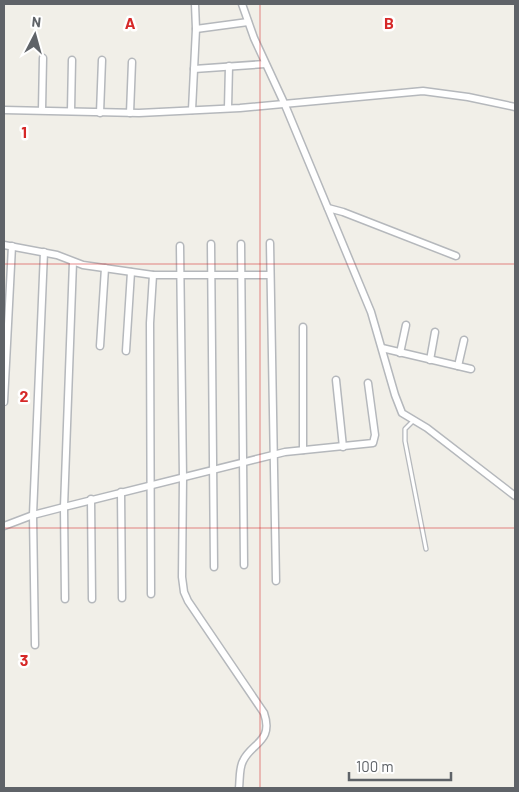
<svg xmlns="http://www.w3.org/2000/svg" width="519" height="792" font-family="Barlow,sans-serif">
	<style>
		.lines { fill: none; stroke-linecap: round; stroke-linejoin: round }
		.lane-casing { stroke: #b5b8bc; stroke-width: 5.5 }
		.street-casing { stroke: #b5b8bc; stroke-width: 9 }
		.lane { stroke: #fff; stroke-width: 3 }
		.street { stroke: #fff; stroke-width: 6 }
		.grid { fill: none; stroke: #d62828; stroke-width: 1; stroke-opacity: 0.55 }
		.grid-label { font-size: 16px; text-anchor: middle; font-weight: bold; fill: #d62828; stroke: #fff; stroke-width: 5; stroke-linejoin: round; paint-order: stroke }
	</style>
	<rect width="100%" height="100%" fill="#f1efe8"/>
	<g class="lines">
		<g class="lane-casing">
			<path id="lane" d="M 413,421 L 405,429 L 405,441 L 426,549"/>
		</g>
		<g class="street-casing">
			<g id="street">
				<path d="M 242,4 L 254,38 L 285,105 L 371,312 L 395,395 L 402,413 L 427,428 L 515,496"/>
				<path d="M 196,29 L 248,22"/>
				<path d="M 194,69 L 265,64"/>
				<path d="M 228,108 L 229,66"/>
				<path d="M 4,110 L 139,113 L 240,108 L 423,91 L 468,97 L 515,107"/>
				<path d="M 42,110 L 43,58"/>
				<path d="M 192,110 L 196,29 L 195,4"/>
				<path d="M 71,111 L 72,60"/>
				<path d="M 100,113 L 102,60"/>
				<path d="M 130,113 L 132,62"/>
				<path d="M 328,208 L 343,212 L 456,256"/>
				<path d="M 270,243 L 276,581"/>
				<path d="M 211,244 L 214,567"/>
				<path d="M 241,244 L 244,565"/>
				<path d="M 4,245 L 57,255 L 83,265 L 153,275 L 270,275"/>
				<path d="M 180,246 L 183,478 L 182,577 L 184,592 L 188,601 L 264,713 C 274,742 251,743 243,761 C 239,768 240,780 239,788"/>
				<path d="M 100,346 L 105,268"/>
				<path d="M 382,348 L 471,369"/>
				<path d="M 126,351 L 131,272"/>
				<path d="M 400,353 L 406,325"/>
				<path d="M 430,360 L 435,332"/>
				<path d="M 458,366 L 464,340"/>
				<path d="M 336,380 L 343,447"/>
				<path d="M 4,402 L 12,246"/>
				<path d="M 303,450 L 303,327"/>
				<path d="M 121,492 L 122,598"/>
				<path d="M 91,499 L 92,599"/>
				<path d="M 4,526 L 33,515 L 64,507 L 285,452 L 373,443 L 375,435 L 368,383"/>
				<path d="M 151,594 L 150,323 L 153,275"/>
				<path d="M 65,599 L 64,507 L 73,262"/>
				<path d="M 35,645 L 33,515 L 44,252"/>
			</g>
		</g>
		<use href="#lane" class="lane"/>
		<use href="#street" class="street"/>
	</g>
	<path class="grid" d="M 260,4 L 260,788M 4,264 L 515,264M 4,528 L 515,528"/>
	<g class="grid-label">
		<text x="130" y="29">A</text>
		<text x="389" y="29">B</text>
		<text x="24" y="138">1</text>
		<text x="24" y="402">2</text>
		<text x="24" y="666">3</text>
	</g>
	<rect width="519" height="792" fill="none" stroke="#5f6368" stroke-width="10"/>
	<g transform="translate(35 35) rotate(6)" stroke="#ffffff" stroke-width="4" paint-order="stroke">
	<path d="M0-4L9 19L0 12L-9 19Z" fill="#5f6368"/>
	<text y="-8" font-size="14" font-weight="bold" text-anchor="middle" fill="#5f6368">N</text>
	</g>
	<path d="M349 772v8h102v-8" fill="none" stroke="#5f6368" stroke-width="2.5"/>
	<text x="356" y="772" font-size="15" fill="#5f6368" stroke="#ffffff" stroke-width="4" paint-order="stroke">100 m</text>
</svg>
